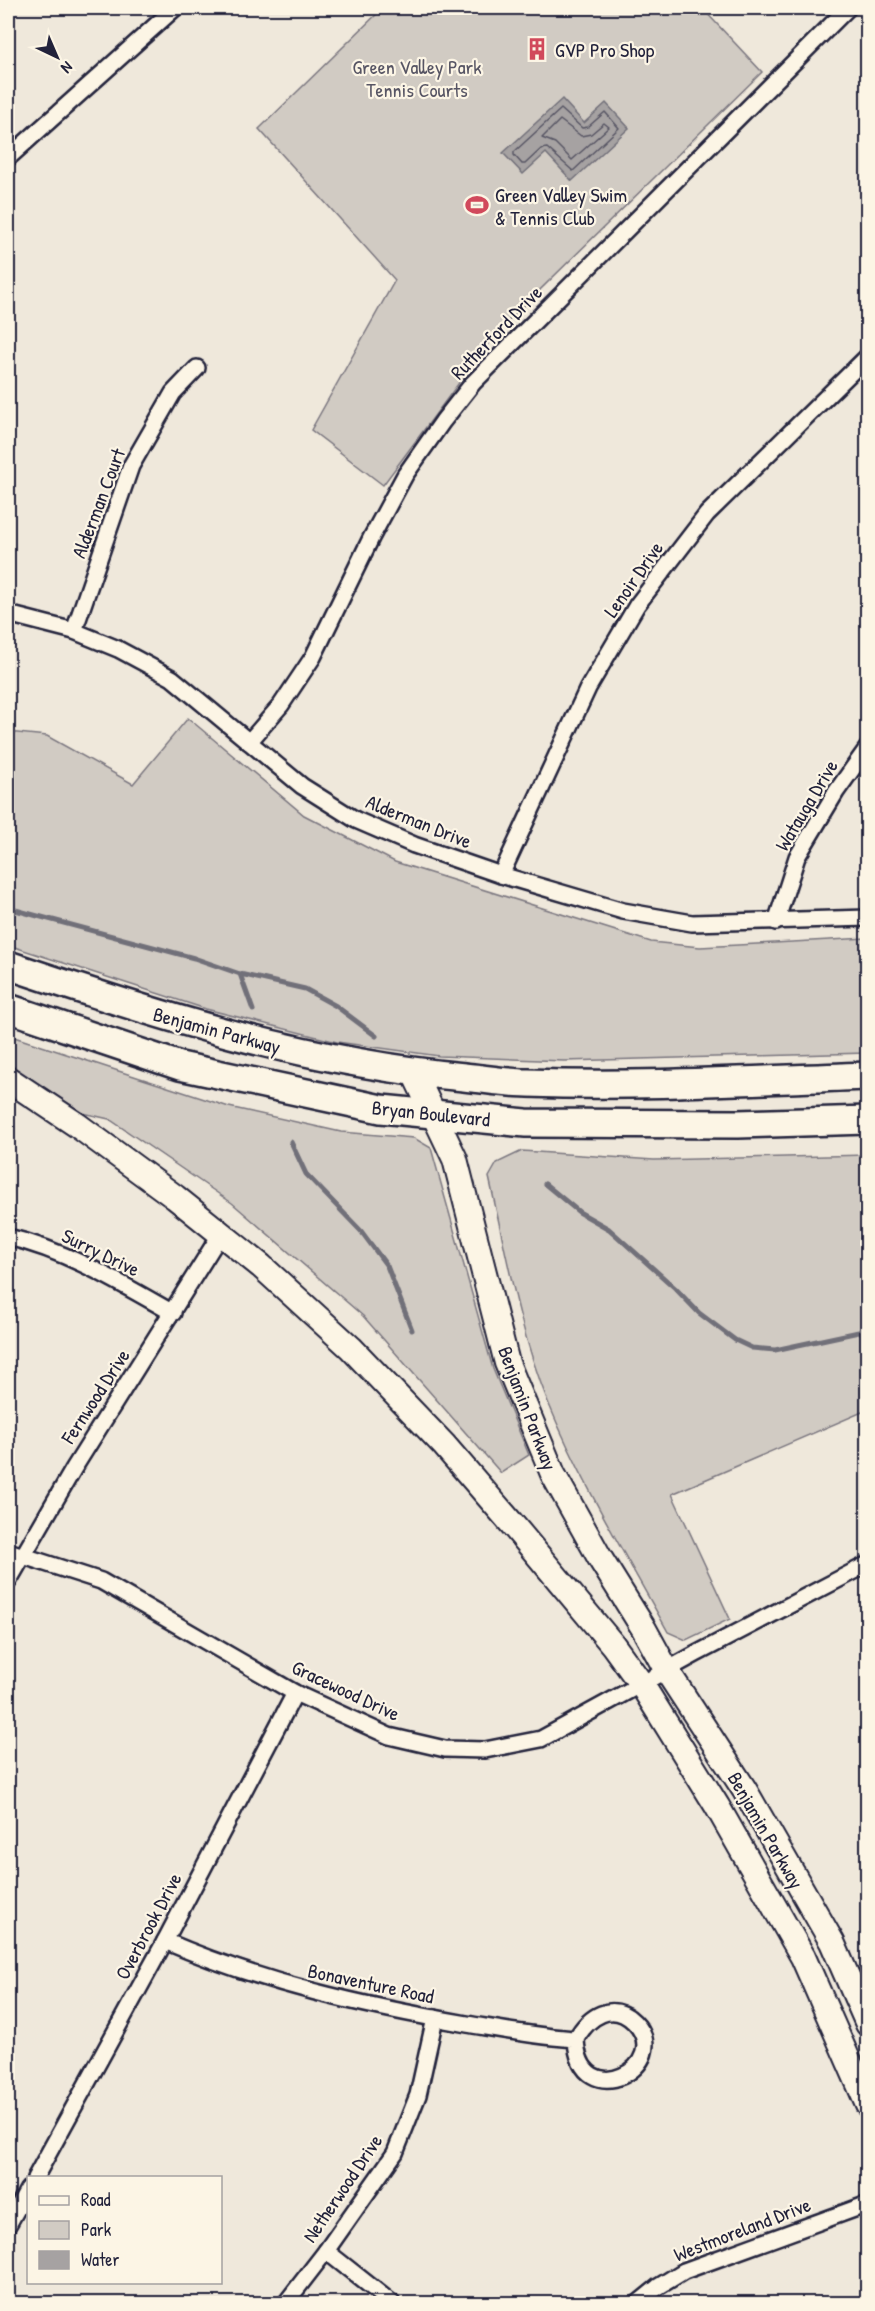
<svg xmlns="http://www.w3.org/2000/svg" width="875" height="2311" font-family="'Patrick Hand',sans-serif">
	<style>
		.green { fill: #d1cbc3; stroke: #7a767f; stroke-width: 1.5 }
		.water { fill: #a6a2a2; stroke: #716f79; stroke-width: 1.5 }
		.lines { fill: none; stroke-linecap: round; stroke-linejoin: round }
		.shore { stroke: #575564; stroke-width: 1.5 }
		.stream { stroke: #716f79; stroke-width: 5 }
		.street-casing { stroke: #22223b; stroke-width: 20 }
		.primary-casing { stroke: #22223b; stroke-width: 28 }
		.highway-casing { stroke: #22223b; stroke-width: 32 }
		.street { stroke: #fcf5e5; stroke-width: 15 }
		.primary { stroke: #fcf5e5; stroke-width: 24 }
		.highway { stroke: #fcf5e5; stroke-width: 27 }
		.labels { text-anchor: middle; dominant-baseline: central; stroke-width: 4.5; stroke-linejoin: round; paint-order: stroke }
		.poi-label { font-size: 20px; fill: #22223b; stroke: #fcf5e5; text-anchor: start }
		.park-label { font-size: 20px; fill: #575564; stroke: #fcf5e5 }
		.street-label { font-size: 20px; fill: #22223b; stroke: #fcf5e5 }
	</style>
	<rect width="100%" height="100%" fill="#efe8db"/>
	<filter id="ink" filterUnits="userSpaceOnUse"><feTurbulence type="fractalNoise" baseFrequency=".0167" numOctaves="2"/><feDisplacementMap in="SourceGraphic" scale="12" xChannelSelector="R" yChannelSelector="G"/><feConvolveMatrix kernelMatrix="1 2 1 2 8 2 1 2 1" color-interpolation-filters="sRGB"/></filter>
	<g filter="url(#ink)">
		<g class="green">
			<path d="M 383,8 L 702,8 L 762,72 L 496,333 L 383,485 L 311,430 L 395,280 L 259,129 Z"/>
			<path d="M 188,718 L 304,815 L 395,862 L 651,942 L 700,947 L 867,938 L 867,1053 L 564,1061 L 439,1056 L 337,1042 L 206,1009 L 8,945 L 8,732 L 47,736 L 133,784 Z"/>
			<path d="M 8,1035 L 229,1107 L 341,1132 L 414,1138 L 431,1148 L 493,1369 L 529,1455 L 501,1473 L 363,1316 L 232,1203 L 109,1119 L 83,1113 L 8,1064 Z"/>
			<path d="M 522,1151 L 654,1160 L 867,1155 L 867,1410 L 672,1494 L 730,1619 L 686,1640 L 668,1632 C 626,1556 581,1482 548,1402 C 519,1330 506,1252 489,1177 L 497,1163 Z"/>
		</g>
		<path class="water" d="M 562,99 L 584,123 L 606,103 L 629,128 L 572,181 L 546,153 L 523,174 L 503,153 Z"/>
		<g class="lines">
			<g class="shore">
				<path d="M 561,109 L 582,128 L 588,127 L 605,112 L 619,128 L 573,171 L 547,148 L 541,149 L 525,164 L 522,164 L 514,155 L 514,152 Z"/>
				<path d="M 560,120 L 581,136 L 591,134 L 604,123 L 609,127 L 572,160 L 555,143 L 542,138 Z"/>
			</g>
			<g class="stream">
				<path d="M 8,908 L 194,958 L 240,974 L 305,989 L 336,1006 L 376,1036"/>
				<path d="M 240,974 L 253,1010"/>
				<path d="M 291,1142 L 306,1174 L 361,1231 L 387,1266 L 412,1330"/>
				<path d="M 545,1184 L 579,1212 L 609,1229 L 675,1288 L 699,1313 L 735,1340 L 752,1348 L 775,1350 L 868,1330"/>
			</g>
			<g class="street-casing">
				<g id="street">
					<path d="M 8,158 L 175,8"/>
					<path d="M 8,614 L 74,631 L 118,649 L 172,678 L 302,786 L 356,820 L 414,845 L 501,875 L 623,911 L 692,923 L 868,918"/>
					<path d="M 74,631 L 131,466 L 173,393 L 197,368"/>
					<path d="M 249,742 L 281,705 L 313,657 L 371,538 L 405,475 L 443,421 L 473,383 L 848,8"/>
					<path d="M 501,875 L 588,688 L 637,605 L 707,514 L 868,356"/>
					<path d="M 776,922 L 797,857 L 836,792 L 868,747"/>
					<path d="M 8,1237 C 68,1251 120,1283 173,1313"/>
					<path d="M 8,1551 L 101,1581 L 295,1693 L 389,1736 L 445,1749 L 485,1750 L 541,1739 L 696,1654 L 868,1564"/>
					<path d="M 8,1582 L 74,1468 L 220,1235"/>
					<path d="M 165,1941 C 262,1983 364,2006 467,2024 C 503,2030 539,2037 576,2039 C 579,2117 677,2065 634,2022 C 612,2000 588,2017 576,2039"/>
					<path d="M 35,2178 L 165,1941 L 295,1693"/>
					<path d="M 8,2225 L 28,2189"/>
					<path d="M 326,2251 L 393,2304"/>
					<path d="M 285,2304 L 326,2251 L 395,2153 L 418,2095 L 435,2018"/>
					<path d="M 637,2304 L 658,2287 L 684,2271 L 868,2204"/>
				</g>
			</g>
			<g class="primary-casing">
				<g id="primary">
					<path d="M 414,1073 L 455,1159 L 507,1363 L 553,1474 L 601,1560 L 644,1629 L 667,1671 L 744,1789 L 832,1942 L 868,2024"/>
					<path d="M 8,1079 L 77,1125 L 175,1197 L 261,1266 L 351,1348 L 444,1445 L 507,1518 L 613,1645 L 642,1685 L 717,1806 L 803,1957 L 868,2105"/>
				</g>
			</g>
			<g class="highway-casing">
				<g id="highway">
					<path d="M 8,965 C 159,1016 304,1062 464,1077 C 485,1079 507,1083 528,1083 C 640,1087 755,1080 868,1076"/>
					<path d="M 8,1008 L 180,1066 L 381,1109 L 526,1123 L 738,1124 L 868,1120"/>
				</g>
			</g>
			<use href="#street" class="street"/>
			<use href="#primary" class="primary"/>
			<use href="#highway" class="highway"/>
		</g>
	</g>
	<defs>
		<g id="building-bare" transform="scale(1.8)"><path d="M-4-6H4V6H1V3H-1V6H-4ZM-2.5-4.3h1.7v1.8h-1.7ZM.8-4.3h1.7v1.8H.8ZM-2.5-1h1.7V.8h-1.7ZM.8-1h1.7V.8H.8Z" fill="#d1495b" stroke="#fcf5e5" stroke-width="2.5" paint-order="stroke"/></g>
		<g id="stadium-bare" transform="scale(1.8)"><path d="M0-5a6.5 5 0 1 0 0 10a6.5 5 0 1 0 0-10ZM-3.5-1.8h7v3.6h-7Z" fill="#d1495b" stroke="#fcf5e5" stroke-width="2.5" paint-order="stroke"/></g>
	</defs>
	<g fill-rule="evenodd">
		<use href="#building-bare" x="537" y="49"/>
		<use href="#stadium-bare" x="477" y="205"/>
	</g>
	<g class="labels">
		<g class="poi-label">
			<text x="555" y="49">GVP Pro Shop</text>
			<text x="495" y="194">Green Valley Swim<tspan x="495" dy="23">&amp; Tennis Club</tspan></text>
		</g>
		<g class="park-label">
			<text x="417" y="66">Green Valley Park<tspan x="417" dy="23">Tennis Courts</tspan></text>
		</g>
		<g class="street-label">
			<text transform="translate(496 332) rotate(-46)">Rutherford Drive</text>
			<text transform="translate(98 503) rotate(-69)">Alderman Court</text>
			<text transform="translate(633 579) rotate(-55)">Lenoir Drive</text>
			<text transform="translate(806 805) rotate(-59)">Watauga Drive</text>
			<text transform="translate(419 821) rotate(22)">Alderman Drive</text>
			<text transform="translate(217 1030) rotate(15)">Benjamin Parkway</text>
			<text transform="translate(431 1113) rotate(6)">Bryan Boulevard</text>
			<text transform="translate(101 1252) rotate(26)">Surry Drive</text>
			<text transform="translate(95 1396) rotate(-57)">Fernwood Drive</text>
			<text transform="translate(528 1408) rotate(69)">Benjamin Parkway</text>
			<text transform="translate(346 1690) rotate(25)">Gracewood Drive</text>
			<text transform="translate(766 1830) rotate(60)">Benjamin Parkway</text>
			<text transform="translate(148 1926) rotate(-62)">Overbrook Drive</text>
			<text transform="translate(371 1983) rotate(12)">Bonaventure Road</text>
			<text transform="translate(342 2188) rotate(-56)">Netherwood Drive</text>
			<text transform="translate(742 2229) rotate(-21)">Westmoreland Drive</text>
		</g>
	</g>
	<rect width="875" height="2311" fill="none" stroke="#fcf5e5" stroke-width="30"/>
	<rect x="15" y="15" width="845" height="2281" fill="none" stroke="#22223b" stroke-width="2" filter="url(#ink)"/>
	<rect x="27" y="2176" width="195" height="108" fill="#fcf5e5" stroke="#a5a1a1" stroke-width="1.5"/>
	<rect x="39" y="2196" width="30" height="9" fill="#fcf5e5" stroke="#a5a1a1" stroke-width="1.5"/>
	<text x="81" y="2206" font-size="18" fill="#22223b">Road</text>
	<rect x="39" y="2221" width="30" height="18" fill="#d1cbc3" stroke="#a5a1a1" stroke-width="1.5"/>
	<text x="81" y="2236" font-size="18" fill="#22223b">Park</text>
	<rect x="39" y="2251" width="30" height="18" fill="#a6a2a2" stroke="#a5a1a1" stroke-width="1.5"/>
	<text x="81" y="2266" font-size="18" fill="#22223b">Water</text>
	<g transform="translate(57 57) rotate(136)" stroke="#fcf5e5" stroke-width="4.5" paint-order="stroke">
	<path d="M0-4.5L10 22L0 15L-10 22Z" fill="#22223b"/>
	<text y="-9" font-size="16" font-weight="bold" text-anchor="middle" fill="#22223b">N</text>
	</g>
</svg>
